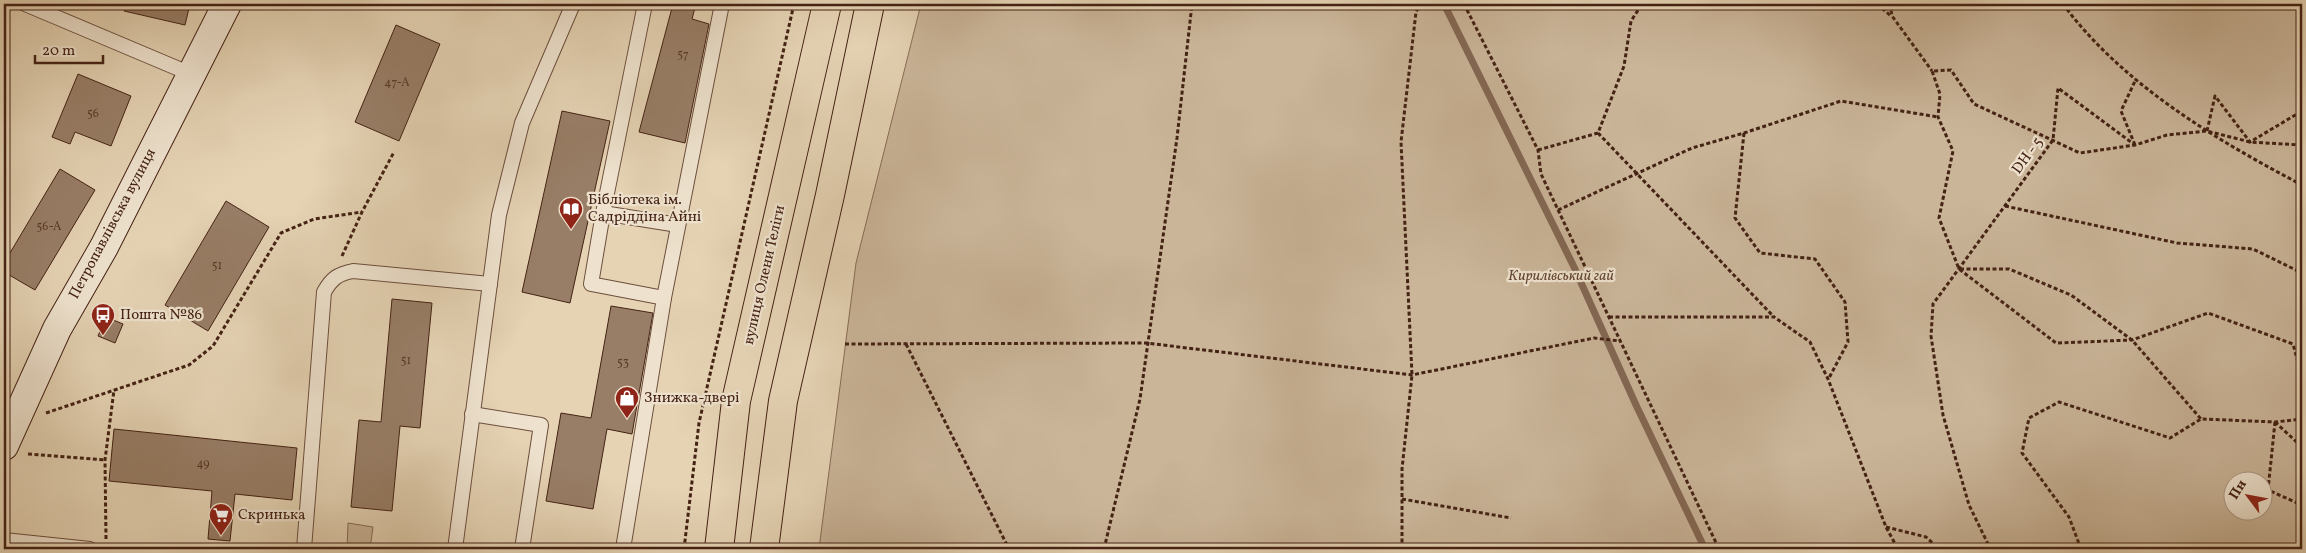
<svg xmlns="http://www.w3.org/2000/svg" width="2306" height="553" font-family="Vollkorn,serif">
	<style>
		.green { fill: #cab599; stroke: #876c56; fill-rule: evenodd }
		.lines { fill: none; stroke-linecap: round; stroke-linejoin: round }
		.stream { stroke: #846854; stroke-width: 7 }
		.building { fill: #987e67; stroke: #442214 }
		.lane-casing { stroke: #6c4e3c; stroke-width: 16 }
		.secondary-casing { stroke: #442214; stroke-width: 30 }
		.primary-casing { stroke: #442214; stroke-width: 30 }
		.path { stroke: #442214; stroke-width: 3; stroke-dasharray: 4 2.5; stroke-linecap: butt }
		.lane { stroke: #eee2ce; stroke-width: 14 }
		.secondary { stroke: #eee2ce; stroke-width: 28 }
		.primary { stroke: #e5d3b4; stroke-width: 28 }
		.labels { text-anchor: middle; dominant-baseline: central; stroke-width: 4.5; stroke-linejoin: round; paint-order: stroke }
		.number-label { font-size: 12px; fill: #593929 }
		.street-label { font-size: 15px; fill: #442214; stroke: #eee2ce }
		.poi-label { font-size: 15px; fill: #442214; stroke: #eee2ce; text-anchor: start }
		.park-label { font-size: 15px; font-style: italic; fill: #664735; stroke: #eee2ce }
	</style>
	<rect width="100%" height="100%" fill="#e5d3b4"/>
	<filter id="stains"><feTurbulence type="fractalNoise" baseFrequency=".004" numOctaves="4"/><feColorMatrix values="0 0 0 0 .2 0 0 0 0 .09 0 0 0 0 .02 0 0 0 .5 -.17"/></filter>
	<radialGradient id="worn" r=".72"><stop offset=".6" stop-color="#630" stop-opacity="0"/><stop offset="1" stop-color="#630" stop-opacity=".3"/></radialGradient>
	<g class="green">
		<path d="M 921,4 L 2302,4 L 2302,549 L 819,549 L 856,263 ZM 2234,480 L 2264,480 L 2264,510 L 2234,510 Z"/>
		<path d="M 348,523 L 373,527 L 370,549 L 347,549 Z"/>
	</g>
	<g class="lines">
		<path class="stream" d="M 1444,4 L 1574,267 L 1636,405 L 1705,549"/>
	</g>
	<g class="building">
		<path d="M 125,4 L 190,4 L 185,25 L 124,11 Z"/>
		<path d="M 673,4 L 696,4 L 692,19 L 709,24 L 685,143 L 639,132 Z"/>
		<path d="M 396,25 L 440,44 L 399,141 L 355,122 Z"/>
		<path d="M 78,74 L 131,96 L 111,146 L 75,132 L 70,144 L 52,137 Z"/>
		<path d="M 562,111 L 610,121 L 570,303 L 522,292 Z"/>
		<path d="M 60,169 L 95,190 L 35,290 L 4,272 L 4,263 Z"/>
		<path d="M 226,201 L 269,227 L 208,331 L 165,305 Z"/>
		<path d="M 392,299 L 432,303 L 420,428 L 400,426 L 392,511 L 351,507 L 359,420 L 381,422 Z"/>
		<path d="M 611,306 L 653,313 L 632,434 L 607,429 L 593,509 L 546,501 L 561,413 L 591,418 Z"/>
		<path d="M 106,317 L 123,324 L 115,343 L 98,336 Z"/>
		<path d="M 114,429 L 297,448 L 292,500 L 235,494 L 230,541 L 208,539 L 212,491 L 109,481 Z"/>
	</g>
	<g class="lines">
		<g class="lane-casing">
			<g id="lane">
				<path d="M 25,4 L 191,74"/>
				<path d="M 645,4 L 603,213 L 678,225"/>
				<path d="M 603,213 L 591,284 L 664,298"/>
				<path d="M 472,414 L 541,425 L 522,549"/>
				<path d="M 4,540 L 90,549"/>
				<path d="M 304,549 L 324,292 C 332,278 338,274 353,271 L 490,284"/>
				<path d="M 455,549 L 499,215 L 522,123 L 573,4"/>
				<path d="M 623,549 L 664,298 L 722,4"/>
			</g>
		</g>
		<g class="secondary-casing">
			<path id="secondary" d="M 4,446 L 57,329 L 104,247 L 227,4"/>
		</g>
		<g class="primary-casing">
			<g id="primary">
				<path d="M 719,549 L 736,401 L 827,4"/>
				<path d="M 764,549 L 783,401 L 830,195 L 870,4"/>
			</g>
		</g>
		<g class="path">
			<path d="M 1464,4 L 1538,150 L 1541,174 L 1719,549"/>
			<path d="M 1877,4 L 1891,16"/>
			<path d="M 1890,4 L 1892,16 L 1932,71"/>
			<path d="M 2063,4 C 2122,84 2216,140 2302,185"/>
			<path d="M 2207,131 L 2215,96 L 2250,142 L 2302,111"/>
			<path d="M 1598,133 L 1774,317"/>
			<path d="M 1744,133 L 1735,218 L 1760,253 L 1815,259 L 1845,302 L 1848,342 L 1829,378"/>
			<path d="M 2135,145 L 2121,111 L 2136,79"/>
			<path d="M 2302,145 L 2250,142 L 2207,131 L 2167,135 L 2135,145 L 2080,153 L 1974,104 L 1951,70 L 1932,71 L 1940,94 L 1938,117 L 1953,151 L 1939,218 L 1959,269 L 2056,343 L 2132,340 L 2208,313 L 2293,344 L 2302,377"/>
			<path d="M 1538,150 L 1598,133 L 1624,66 L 1631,21 L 1642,4"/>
			<path d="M 2005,206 L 2177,243 L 2253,249 L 2302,273"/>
			<path d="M 1558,210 L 1692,148 L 1744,133 L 1841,101 L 1938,117"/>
			<path d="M 342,256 L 362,212 L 394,152"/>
			<path d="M 1960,269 L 2009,269 L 2071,295 L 2132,340 L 2201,419"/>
			<path d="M 1609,317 L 1774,317 L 1810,342 L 1828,379 L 1886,527 L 1898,549"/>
			<path d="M 845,344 L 1146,343 L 1412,375 L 1594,338 L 1620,341"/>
			<path d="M 906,344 L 1009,549"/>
			<path d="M 46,413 L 189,365 L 213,346 L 281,233 L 314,219 L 362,212"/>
			<path d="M 2275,422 L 2268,490 L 2302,505"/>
			<path d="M 2275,422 L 2302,447"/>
			<path d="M 28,454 L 105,460"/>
			<path d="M 1402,499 L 1511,518"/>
			<path d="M 1886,527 L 1926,537 L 1939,549"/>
			<path d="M 106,539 L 105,460 L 114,390"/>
			<path d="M 684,549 L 699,423 L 794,4"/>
			<path d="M 1104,549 L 1140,399 L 1177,138 L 1192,4"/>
			<path d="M 1402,549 L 1402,469 L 1412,375 L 1401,142 L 1416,12 L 1420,4"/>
			<path d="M 1993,549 L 1989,546 L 1969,505 L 1943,415 L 1931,336 L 1933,304 L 2053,140 L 2058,88 L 2135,145"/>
			<path d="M 2081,549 L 2069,517 L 2022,453 L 2029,418 L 2059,402 L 2170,438 L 2201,419 L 2275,422 L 2302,419"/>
		</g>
		<use href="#lane" class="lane"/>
		<use href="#secondary" class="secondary"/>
		<use href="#primary" class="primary"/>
	</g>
	<defs>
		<g id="library-pin" transform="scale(1.25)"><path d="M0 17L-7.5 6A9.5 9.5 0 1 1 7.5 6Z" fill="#8f2418" stroke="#eee2ce"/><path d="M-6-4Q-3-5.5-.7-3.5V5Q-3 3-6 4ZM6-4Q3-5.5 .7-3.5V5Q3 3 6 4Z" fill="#fff"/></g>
		<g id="bus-pin" transform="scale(1.25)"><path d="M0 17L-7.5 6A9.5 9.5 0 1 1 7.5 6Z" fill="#8f2418" stroke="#eee2ce"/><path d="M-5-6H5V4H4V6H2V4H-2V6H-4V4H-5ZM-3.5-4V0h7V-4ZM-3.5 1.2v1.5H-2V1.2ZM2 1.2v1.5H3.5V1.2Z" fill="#fff"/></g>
		<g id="shop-pin" transform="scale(1.25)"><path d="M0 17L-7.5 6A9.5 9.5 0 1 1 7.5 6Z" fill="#8f2418" stroke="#eee2ce"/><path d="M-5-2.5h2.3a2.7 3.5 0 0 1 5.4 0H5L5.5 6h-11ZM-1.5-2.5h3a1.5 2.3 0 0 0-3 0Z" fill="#fff"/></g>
		<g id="supermarket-pin" transform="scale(1.25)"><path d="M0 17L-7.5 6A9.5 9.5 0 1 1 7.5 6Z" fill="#8f2418" stroke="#eee2ce"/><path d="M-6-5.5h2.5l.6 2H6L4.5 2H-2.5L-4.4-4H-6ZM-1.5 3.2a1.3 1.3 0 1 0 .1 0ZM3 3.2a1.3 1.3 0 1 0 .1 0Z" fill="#fff"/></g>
	</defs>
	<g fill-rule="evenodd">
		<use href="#library-pin" x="571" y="209"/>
		<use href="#bus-pin" x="103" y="315"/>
		<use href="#shop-pin" x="627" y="398"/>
		<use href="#supermarket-pin" x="221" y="515"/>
	</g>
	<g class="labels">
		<g class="number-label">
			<text x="683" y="55">57</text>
			<text x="397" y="83">47-А</text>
			<text x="93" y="114">56</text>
			<text x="49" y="227">56-А</text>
			<text x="217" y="266">51</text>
			<text x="406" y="361">51</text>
			<text x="623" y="363">53</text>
			<text x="203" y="464">49</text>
		</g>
		<g class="street-label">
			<text transform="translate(2028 156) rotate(-54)">DH - 5</text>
			<text transform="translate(113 224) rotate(-62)">Петропавлівська вулиця</text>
			<text transform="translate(765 275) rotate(-77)">вулиця Олени Теліги</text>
		</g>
		<g class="poi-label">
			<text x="588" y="200">Бібліотека ім.<tspan x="588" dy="17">Садріддіна Айні</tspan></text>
			<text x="120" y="315">Пошта №86</text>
			<text x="644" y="398">Знижка-двері</text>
			<text x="238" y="515">Скринька</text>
		</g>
		<g class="park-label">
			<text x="1561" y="276">Кирилівський гай</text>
		</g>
	</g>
	<rect width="2306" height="553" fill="none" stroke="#e5d3b4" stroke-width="20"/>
	<rect x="5" y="5" width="2296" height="543" fill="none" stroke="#442214" stroke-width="2.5"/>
	<rect x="10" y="10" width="2286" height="533" fill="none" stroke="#442214"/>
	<g transform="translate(2248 496) rotate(302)"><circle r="24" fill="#eee2ce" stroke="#aa9584"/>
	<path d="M0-4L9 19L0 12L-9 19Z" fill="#8f2418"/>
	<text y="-8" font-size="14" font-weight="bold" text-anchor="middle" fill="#442214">Пн</text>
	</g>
	<path d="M35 55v8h68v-8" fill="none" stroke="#442214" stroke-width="2.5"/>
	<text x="42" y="55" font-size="15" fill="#442214" stroke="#eee2ce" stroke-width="4" paint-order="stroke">20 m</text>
	<rect width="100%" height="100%" filter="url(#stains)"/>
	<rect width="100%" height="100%" fill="url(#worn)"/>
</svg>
